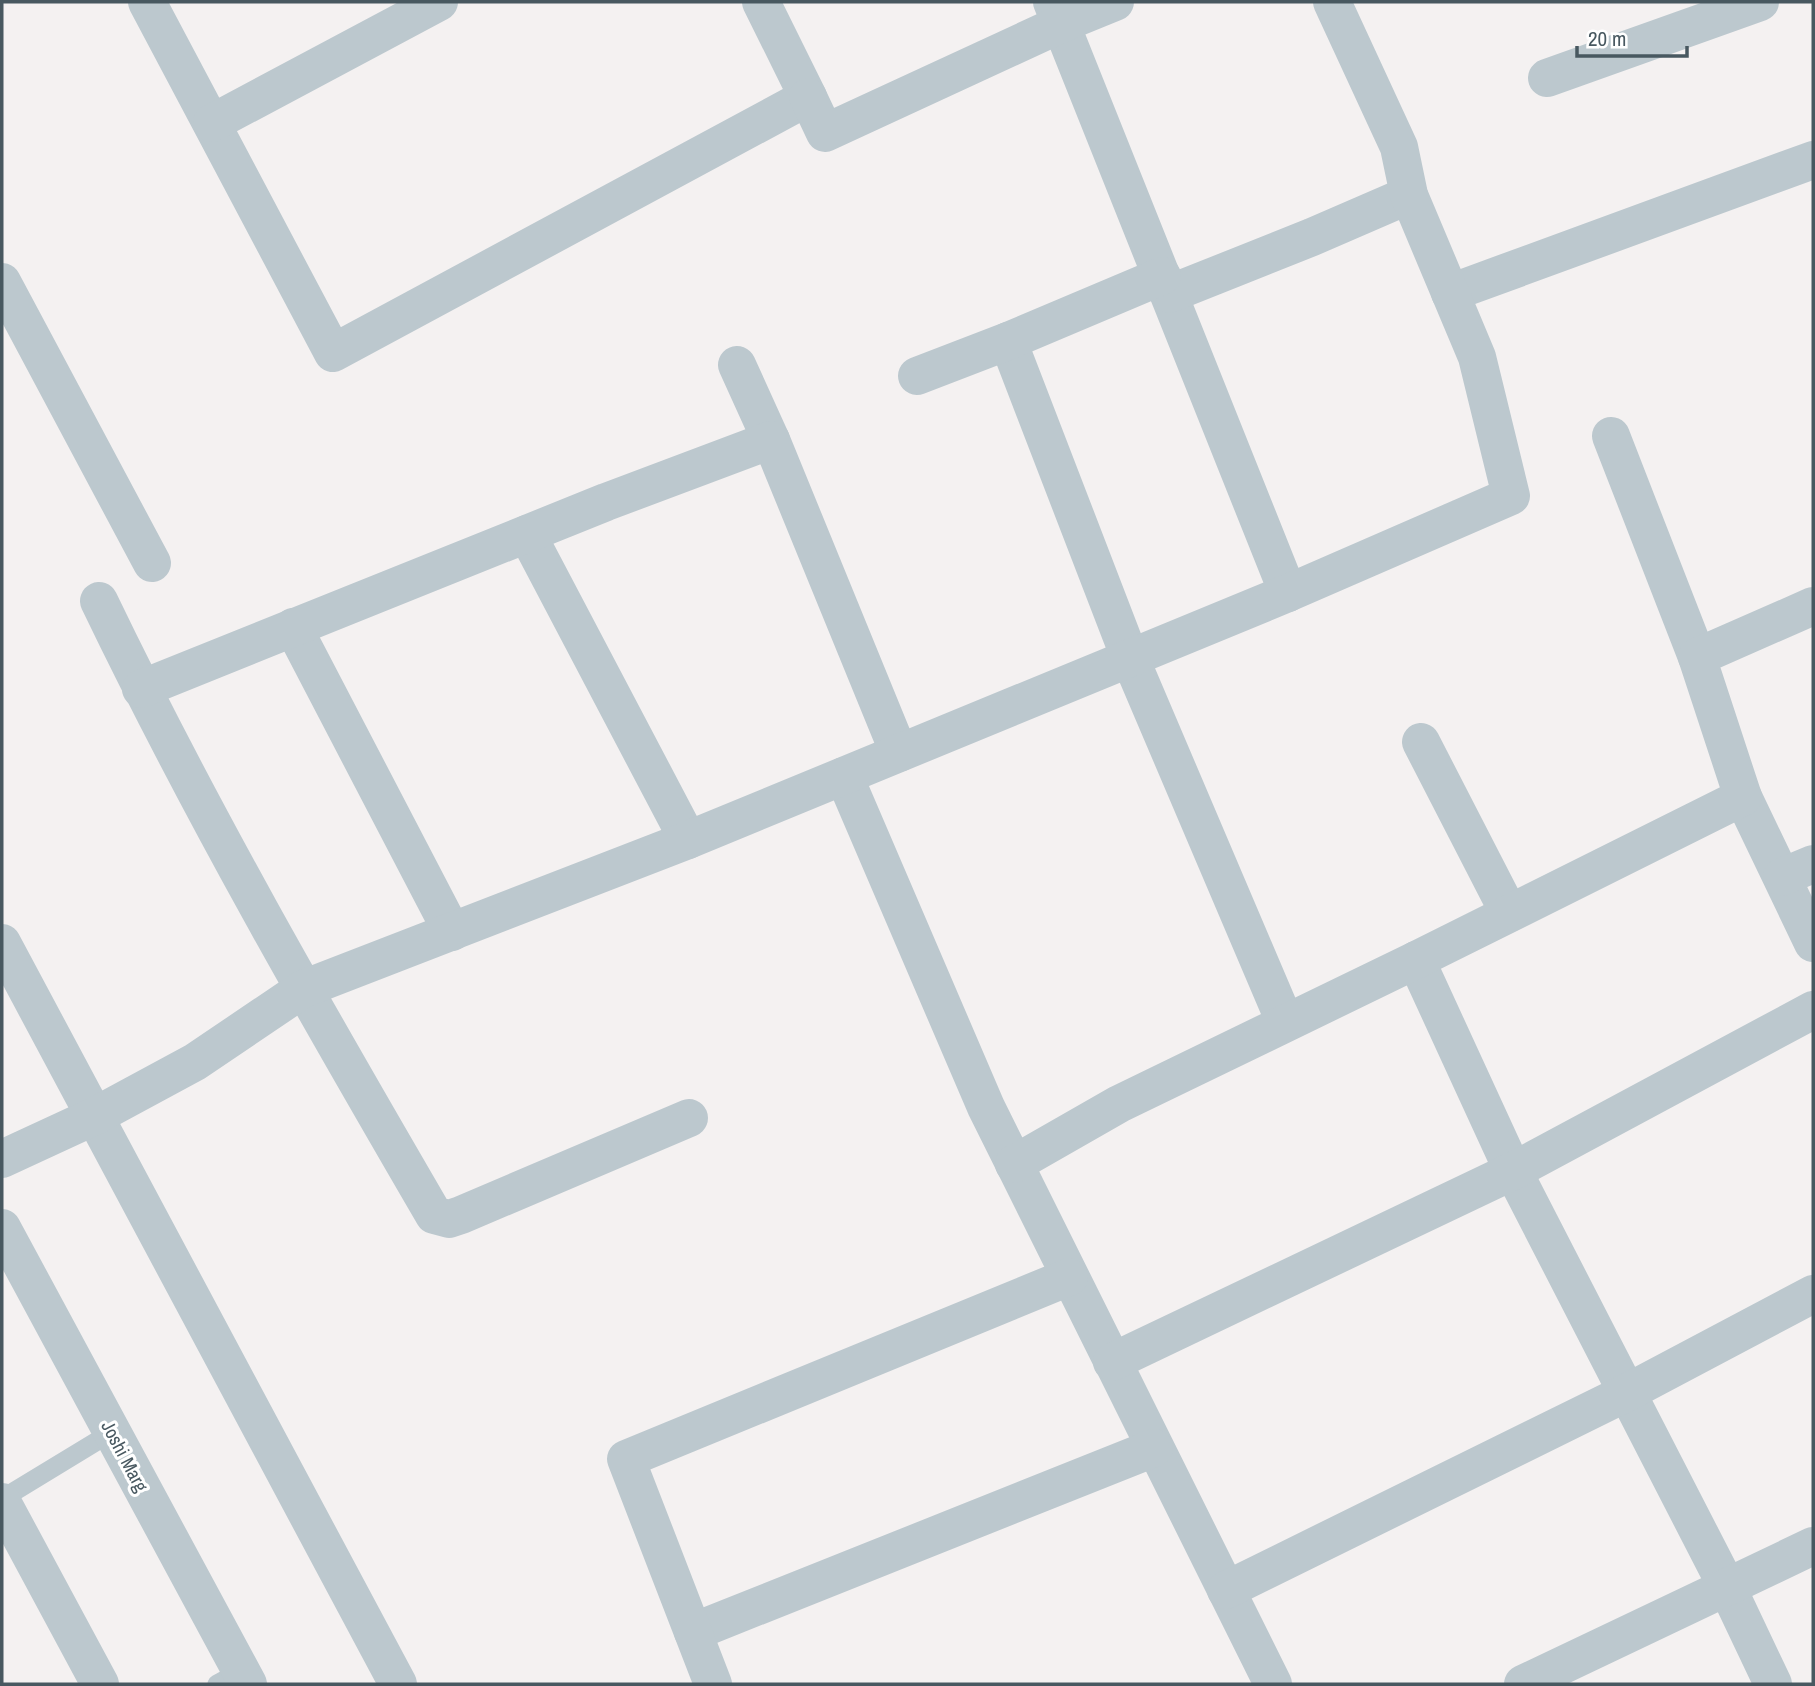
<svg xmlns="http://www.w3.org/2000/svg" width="1815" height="1686" font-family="'Archivo Narrow',sans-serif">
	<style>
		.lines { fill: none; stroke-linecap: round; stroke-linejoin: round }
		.service { stroke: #bcc8ce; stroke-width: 19 }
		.minor { stroke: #bcc8ce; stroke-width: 38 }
		.tertiary { stroke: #bcc8ce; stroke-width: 38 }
		.labels { text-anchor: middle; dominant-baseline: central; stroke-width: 6; stroke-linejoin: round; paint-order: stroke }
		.street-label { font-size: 19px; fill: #485860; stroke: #fff }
	</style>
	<rect width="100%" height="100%" fill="#f4f1f1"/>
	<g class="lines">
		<g class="service">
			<path d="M 2,1499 L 112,1432"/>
			<path d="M 217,1684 L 241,1671"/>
		</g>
		<g class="minor">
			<path d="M 147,2 L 333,353 L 808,97 L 761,2"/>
			<path d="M 1052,2 L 1288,593"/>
			<path d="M 1547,78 L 1760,2"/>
			<path d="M 808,97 L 825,133 L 1061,24 L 1115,2"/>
			<path d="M 212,123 L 439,2"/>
			<path d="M 2,282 L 152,563"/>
			<path d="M 1450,293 L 1813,160"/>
			<path d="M 1169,294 L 1312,237 L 1409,195"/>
			<path d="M 1008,341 L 1130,658 L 1285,1022"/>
			<path d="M 737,365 L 771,440"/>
			<path d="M 917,376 L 1008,341 L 1162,276"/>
			<path d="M 1611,436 L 1697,657"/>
			<path d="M 527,534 L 688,840"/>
			<path d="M 99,601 C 200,811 317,1014 434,1215 L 449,1219 L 461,1215 L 689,1118"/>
			<path d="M 293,627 L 452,932"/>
			<path d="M 141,689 L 606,502 L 771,440 L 899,753"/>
			<path d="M 1421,742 L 1509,913"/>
			<path d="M 844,776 L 986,1107 L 1273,1684"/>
			<path d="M 1743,797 L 1813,943"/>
			<path d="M 1782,877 L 1813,864"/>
			<path d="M 2,943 L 398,1684"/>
			<path d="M 1416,960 L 1513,1171 L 1727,1587 L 1773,1684"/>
			<path d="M 2,1159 L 95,1116 L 195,1062 L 303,989 L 688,840 L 1288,593 L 1511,496 L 1477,357 L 1409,195 L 1399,147 L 1332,2"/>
			<path d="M 1014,1164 L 1119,1104 L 1416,960 L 1743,797 L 1697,657 L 1813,606"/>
			<path d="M 1112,1362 L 1513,1171 L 1813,1010"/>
			<path d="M 2,1502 L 100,1684"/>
			<path d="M 1226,1590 L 1628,1392 L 1813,1294"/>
			<path d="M 693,1632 L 1154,1448"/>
			<path d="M 713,1684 L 626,1459 L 1069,1277"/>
			<path d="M 1523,1684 L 1813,1546"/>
		</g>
		<path class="tertiary" d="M 2,1228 L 248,1684"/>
	</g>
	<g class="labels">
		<g class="street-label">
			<text transform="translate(125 1456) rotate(62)">Joshi Marg</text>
		</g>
	</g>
	<rect width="1815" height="1686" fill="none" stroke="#485860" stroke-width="7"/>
	<path d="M1577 46v10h110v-10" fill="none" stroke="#485860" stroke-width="3.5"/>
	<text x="1588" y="46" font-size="21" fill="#485860" stroke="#ffffff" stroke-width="5" paint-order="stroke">20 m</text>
</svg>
